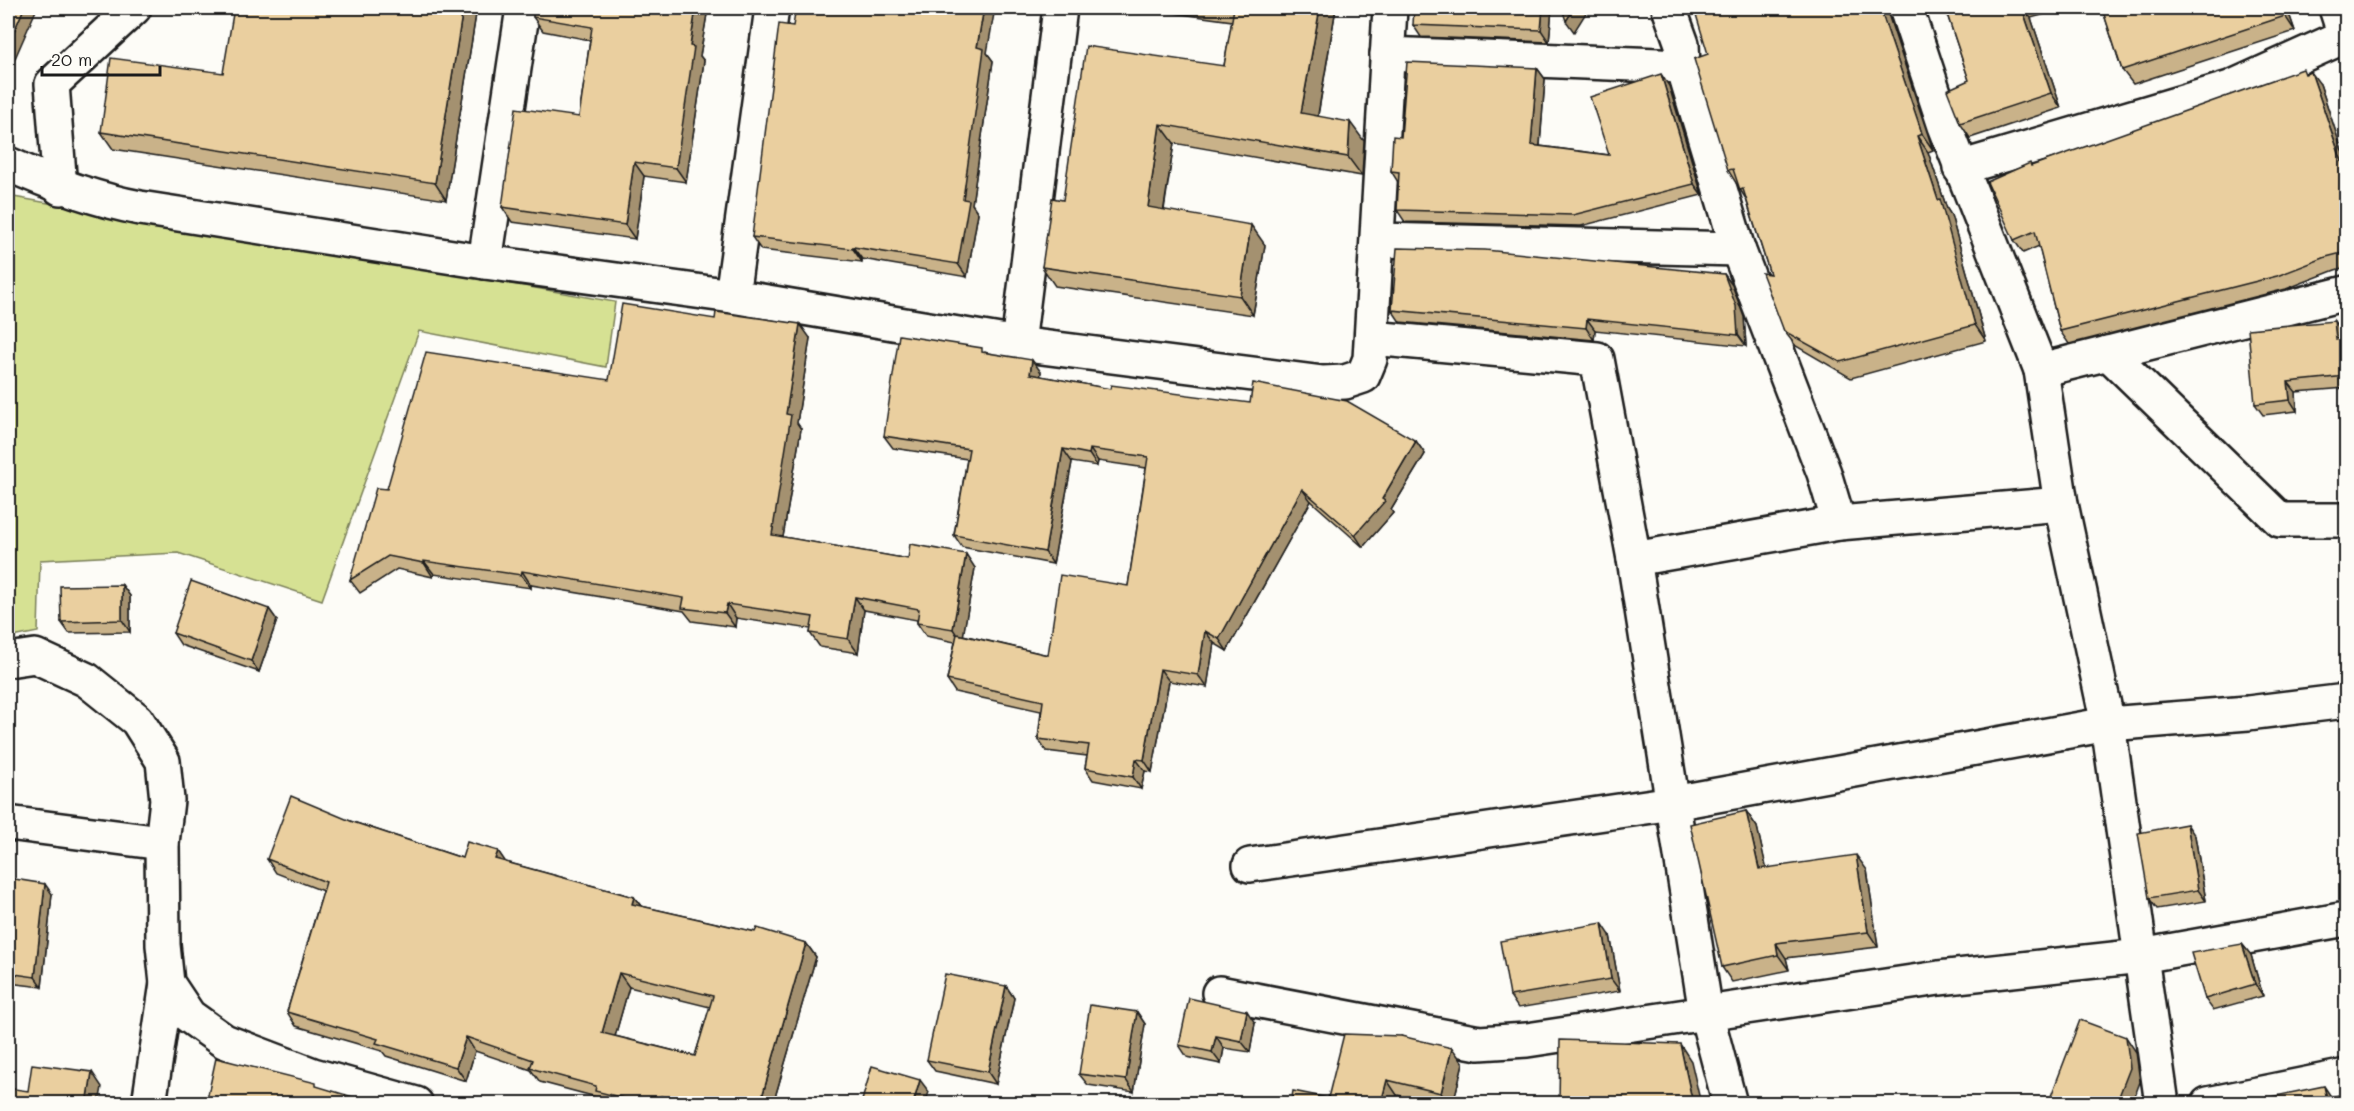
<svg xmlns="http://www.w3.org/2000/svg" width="2354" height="1111" font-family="Mali,sans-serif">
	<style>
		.green { fill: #d6e193; stroke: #797e58; stroke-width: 1.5 }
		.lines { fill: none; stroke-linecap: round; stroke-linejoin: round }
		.minor-casing { stroke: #1c1c1c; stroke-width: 38 }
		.minor { stroke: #fdfcf7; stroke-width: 33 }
		.wall { fill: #c9b289; stroke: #1c1c1c; stroke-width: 1.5; fill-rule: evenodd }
		.shaded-wall { fill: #a4916f; stroke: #1c1c1c; stroke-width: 1.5 }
		.building { fill: #eacf9f; stroke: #1c1c1c; stroke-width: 1.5; fill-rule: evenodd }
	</style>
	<rect width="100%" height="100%" fill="#fdfcf7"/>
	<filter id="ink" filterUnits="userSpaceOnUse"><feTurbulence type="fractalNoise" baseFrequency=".0167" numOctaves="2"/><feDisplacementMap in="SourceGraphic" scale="12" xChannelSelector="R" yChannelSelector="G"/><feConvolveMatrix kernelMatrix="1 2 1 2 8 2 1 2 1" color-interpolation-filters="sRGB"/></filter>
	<g filter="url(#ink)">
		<path class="green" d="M 8,196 L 615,302 L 606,367 L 419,331 L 322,600 L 178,553 L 40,560 L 38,632 L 8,638 Z"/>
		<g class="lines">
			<g class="minor-casing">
				<g id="minor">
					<path d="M 1669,8 L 1682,44 L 1683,66 L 1738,249 L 1824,473 L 1839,523"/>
					<path d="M 1906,8 L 1945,126 L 2041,370 L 2346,293"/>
					<path d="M 2336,8 L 2346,39"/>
					<path d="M 1387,54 L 1683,66"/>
					<path d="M 8,164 C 52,184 93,199 140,208 L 485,262 L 732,296 L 1018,344 L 1323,383 L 1345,382 L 1363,376 L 1370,359 L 1390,8"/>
					<path d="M 1960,168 L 2230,88 L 2345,36"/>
					<path d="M 60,188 L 52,84 L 134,8"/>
					<path d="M 1378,240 L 1738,249"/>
					<path d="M 485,262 L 523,8"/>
					<path d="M 732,296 L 772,8"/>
					<path d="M 1372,338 L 1597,359 L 1634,559 L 1706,1013 L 1730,1104"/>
					<path d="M 1018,344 L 1060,8"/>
					<path d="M 2108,353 L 2280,520 L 2346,520"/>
					<path d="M 2041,370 L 2061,504 L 2108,724 L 2162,1104"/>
					<path d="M 1634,559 L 1839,523 L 2061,504"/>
					<path d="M 8,660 L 35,656 L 87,680 L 137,720 L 163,761 L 167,800 L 162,843 L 163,945 L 167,983 L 189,1016 L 224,1041 L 313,1075 L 416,1104"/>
					<path d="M 8,823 L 162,843"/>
					<path d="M 1250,865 L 1673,803 L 2108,724 L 2248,713 L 2346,701"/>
					<path d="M 1219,993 L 1479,1043 L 1527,1040 L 1939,978 L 2141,956 L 2346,919"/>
					<path d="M 149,1104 L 167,983"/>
					<path d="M 2208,1104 L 2346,1076"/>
				</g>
			</g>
			<use href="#minor" class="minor"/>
		</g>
		<g class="wall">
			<path d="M 85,8 L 100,8 L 97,13 Z"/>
			<path d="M 477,8 L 446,200 L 113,149 L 101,132 L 223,73 Z"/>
			<path d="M 534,8 L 708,8 L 700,56 L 704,61 L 686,182 L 644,176 L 635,239 L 512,222 L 502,207 L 579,117 L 590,40 L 543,31 L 533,17 Z"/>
			<path d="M 1137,8 L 1336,8 L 1318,116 L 1364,141 L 1362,176 L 1174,143 L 1164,210 L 1265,245 L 1253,315 L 1055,286 L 1042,267 L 1063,200 L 1224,66 L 1232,21 Z"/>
			<path d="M 1552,8 L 1549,42 L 1421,37 L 1413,25 Z"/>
			<path d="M 1886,8 L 1930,140 L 1933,150 L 1928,152 L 1947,209 L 1951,215 L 1986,341 L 1851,378 L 1796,346 L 1784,331 L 1770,274 L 1746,199 L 1728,170 L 1708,54 Z"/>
			<path d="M 1945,8 L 2067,8 L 2031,18 L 2061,108 L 1970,138 L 1960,123 L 1969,80 Z"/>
			<path d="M 2102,8 L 2287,8 L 2295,31 L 2133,84 L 2122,70 Z"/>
			<path d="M 987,53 L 993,61 L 972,204 L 978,213 L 967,277 L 862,259 L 862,262 L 761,250 L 752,237 Z"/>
			<path d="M 1537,68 L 1545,79 L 1540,146 L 1609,155 L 1669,86 L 1702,195 L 1581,226 L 1405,222 L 1397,210 L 1398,182 L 1391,171 L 1401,137 Z"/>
			<path d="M 2306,73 L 2320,84 L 2346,163 L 2346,267 L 2335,270 L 2286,289 L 2069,344 L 2060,331 L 2039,246 L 2023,253 L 2014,240 L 2032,166 Z"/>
			<path d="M 1724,274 L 1732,285 L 1744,317 L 1746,346 L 1595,330 L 1594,340 L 1400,322 L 1392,310 Z"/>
			<path d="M 2342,332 L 2342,337 L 2346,337 L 2346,388 L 2296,392 L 2297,411 L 2263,415 L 2255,404 Z"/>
			<path d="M 810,338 L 797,423 L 801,429 L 783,537 L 908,559 L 975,568 L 963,635 L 1048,655 L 1128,586 L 1146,468 L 1098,461 L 1097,466 L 1072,462 L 1053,564 L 962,547 L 954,535 L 967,459 L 893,448 L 884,436 L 985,352 L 1041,372 L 1040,376 L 1110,389 L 1416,441 L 1425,454 L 1391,510 L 1393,513 L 1363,547 L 1311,501 L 1227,651 L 1214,643 L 1207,687 L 1169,681 L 1152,772 L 1145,771 L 1141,789 L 1093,780 L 1085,768 L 1087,756 L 1046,751 L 1038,739 L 1041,711 L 955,692 L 947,680 L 955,642 L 926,636 L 917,623 L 917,620 L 864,610 L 858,653 L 820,647 L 810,633 L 811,629 L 736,618 L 735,627 L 692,621 L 684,611 L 531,585 L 531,588 L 434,574 L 433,577 L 397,569 L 360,593 L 350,580 L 387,489 L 609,380 Z"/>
			<path d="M 122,585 L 130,596 L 130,632 L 69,633 L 61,622 Z"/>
			<path d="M 269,609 L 277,620 L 259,672 L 181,645 L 173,633 Z"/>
			<path d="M 1746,811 L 1757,827 L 1766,868 L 1867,870 L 1878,947 L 1786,958 L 1789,970 L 1732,982 L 1722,967 Z"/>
			<path d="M 353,822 L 462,858 L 498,851 L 505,862 L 634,897 L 641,906 L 806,943 L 816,957 L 773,1104 L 604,1104 L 600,1098 L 540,1082 L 531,1070 L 475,1051 L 466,1081 L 386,1056 L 382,1051 L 296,1026 L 287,1012 L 323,891 L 276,873 L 267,859 ZM 629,987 L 710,1007 L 695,1056 L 615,1036 Z"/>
			<path d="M 2195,836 L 2206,901 L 2157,909 L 2149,898 Z"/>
			<path d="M 8,878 L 52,894 L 42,987 L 8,983 Z"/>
			<path d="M 1610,935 L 1620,991 L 1518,1008 L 1510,996 Z"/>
			<path d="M 2242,944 L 2251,955 L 2263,996 L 2213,1010 L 2205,999 Z"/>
			<path d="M 1006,986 L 1014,998 L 996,1084 L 935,1071 L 927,1060 Z"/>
			<path d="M 1137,1012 L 1145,1024 L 1134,1092 L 1088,1085 L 1079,1074 Z"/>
			<path d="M 1255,1023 L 1250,1052 L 1224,1048 L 1221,1064 L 1187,1057 L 1179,1045 Z"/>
			<path d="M 1401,1036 L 1463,1063 L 1453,1104 L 1432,1104 L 1397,1095 L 1395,1104 L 1291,1104 L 1328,1098 Z"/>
		</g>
		<g class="shaded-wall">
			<path d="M 24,8 L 37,8 L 9,72 L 8,69 L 8,45 Z"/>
			<path d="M 93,8 L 100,8 L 97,13 Z"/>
			<path d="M 463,8 L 477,8 L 446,200 L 435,183 Z"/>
			<path d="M 696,8 L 708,8 L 700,56 L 704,61 L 686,182 L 676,168 L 690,46 Z"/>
			<path d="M 984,8 L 995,8 L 987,53 L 993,61 L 972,204 L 978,213 L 967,277 L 958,264 L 963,199 L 977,47 Z"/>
			<path d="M 1320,8 L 1336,8 L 1315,132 L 1301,113 Z"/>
			<path d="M 1543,8 L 1552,8 L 1549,42 L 1541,30 Z"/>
			<path d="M 1574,8 L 1589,8 L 1574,32 L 1566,21 Z"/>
			<path d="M 1880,8 L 1886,8 L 1933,150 L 1922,134 Z"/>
			<path d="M 2022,8 L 2023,8 L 2031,18 L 2061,108 L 2051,93 Z"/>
			<path d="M 2282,8 L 2287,8 L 2295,31 L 2285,16 Z"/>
			<path d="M 1537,68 L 1545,79 L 1539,156 L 1531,145 Z"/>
			<path d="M 2311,72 L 2320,84 L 2346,163 L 2346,171 L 2343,165 Z"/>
			<path d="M 1661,74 L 1669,86 L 1702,195 L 1694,184 Z"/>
			<path d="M 1350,122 L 1364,141 L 1362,176 L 1348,157 Z"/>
			<path d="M 1160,124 L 1174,143 L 1161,226 L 1148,207 Z"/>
			<path d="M 1917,136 L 1928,152 L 1947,209 L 1951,215 L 1986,341 L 1975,325 L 1938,200 Z"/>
			<path d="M 634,162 L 644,176 L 635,239 L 625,225 Z"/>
			<path d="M 1251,225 L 1265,245 L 1253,315 L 1240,296 Z"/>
			<path d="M 853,247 L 862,259 L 862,262 L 853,249 Z"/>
			<path d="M 1724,274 L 1732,285 L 1744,317 L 1746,346 L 1738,335 Z"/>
			<path d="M 1587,319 L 1595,330 L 1594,340 L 1586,328 Z"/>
			<path d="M 2334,321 L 2342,332 L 2343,349 L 2336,339 Z"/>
			<path d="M 800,324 L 810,338 L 797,423 L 801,429 L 781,549 L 772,535 L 786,414 Z"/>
			<path d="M 1032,360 L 1041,372 L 1039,386 L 1030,374 Z"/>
			<path d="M 2288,382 L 2296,392 L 2297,411 L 2290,400 Z"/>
			<path d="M 1416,441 L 1425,454 L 1391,510 L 1393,513 L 1363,547 L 1355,535 L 1382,499 Z"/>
			<path d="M 1063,449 L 1072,462 L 1053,564 L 1045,552 Z"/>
			<path d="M 1090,449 L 1098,461 L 1097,466 L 1089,454 Z"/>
			<path d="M 1302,489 L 1311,501 L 1227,651 L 1219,639 Z"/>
			<path d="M 966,554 L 975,568 L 962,643 L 953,629 Z"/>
			<path d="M 424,561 L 434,574 L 433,577 L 424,563 Z"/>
			<path d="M 522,571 L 531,585 L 531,588 L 521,575 Z"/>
			<path d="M 122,585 L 130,596 L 130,632 L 122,620 Z"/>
			<path d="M 855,597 L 864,610 L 858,653 L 848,639 Z"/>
			<path d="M 727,604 L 736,618 L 735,627 L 725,613 Z"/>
			<path d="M 269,609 L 277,620 L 259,672 L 251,661 Z"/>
			<path d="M 1205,631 L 1214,643 L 1207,687 L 1198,675 Z"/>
			<path d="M 1160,669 L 1169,681 L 1152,772 L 1144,760 Z"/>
			<path d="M 1136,759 L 1145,771 L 1141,789 L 1133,777 Z"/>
			<path d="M 1746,811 L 1757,827 L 1770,884 L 1759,869 Z"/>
			<path d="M 2187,824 L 2195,836 L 2206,901 L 2198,890 Z"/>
			<path d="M 498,851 L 507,864 L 495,859 Z"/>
			<path d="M 1856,855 L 1867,870 L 1878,947 L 1868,932 Z"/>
			<path d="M 45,884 L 52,894 L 42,987 L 35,977 Z"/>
			<path d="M 634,897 L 644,910 L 632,904 Z"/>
			<path d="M 1602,923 L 1610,935 L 1620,991 L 1611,979 Z"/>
			<path d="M 806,943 L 816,957 L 773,1104 L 760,1104 Z"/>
			<path d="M 1776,943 L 1786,958 L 1789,970 L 1778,955 Z"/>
			<path d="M 2242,944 L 2251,955 L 2263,996 L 2255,984 Z"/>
			<path d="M 619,973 L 629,987 L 612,1047 L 602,1033 Z"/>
			<path d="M 1006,986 L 1014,998 L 996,1084 L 988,1072 Z"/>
			<path d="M 1247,1011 L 1255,1023 L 1250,1052 L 1241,1041 Z"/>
			<path d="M 1137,1012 L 1145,1024 L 1134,1092 L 1126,1080 Z"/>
			<path d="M 1216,1036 L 1224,1048 L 1221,1064 L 1212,1052 Z"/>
			<path d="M 466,1037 L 475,1051 L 466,1081 L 456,1067 Z"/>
			<path d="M 2126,1037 L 2136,1052 L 2140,1082 L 2132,1104 L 2116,1104 Z"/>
			<path d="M 1680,1044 L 1691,1061 L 1701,1104 L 1693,1104 Z"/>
			<path d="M 1452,1048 L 1463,1063 L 1453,1104 L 1448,1104 L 1441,1093 Z"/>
			<path d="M 92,1072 L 102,1087 L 99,1104 L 87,1104 Z"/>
			<path d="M 920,1080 L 929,1092 L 925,1104 L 913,1104 Z"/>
			<path d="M 1387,1080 L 1397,1095 L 1395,1104 L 1381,1103 Z"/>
			<path d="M 2324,1086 L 2332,1098 L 2333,1104 L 2328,1104 Z"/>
			<path d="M 661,1096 L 667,1104 L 660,1104 Z"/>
		</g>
		<g class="building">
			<path d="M 8,8 L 24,8 L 8,45 Z"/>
			<path d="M 234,8 L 463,8 L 435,183 L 101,132 L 111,58 L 223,73 Z"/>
			<path d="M 534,8 L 696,8 L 690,46 L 694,47 L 676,168 L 634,162 L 625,225 L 502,207 L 516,108 L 579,117 L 592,27 L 533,17 Z"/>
			<path d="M 796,8 L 984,8 L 977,47 L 984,49 L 963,199 L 969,200 L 958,264 L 853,247 L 853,249 L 752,237 L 779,24 L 793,26 Z"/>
			<path d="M 1234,8 L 1320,8 L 1301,113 L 1350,122 L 1348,157 L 1160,124 L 1148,207 L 1251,225 L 1240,296 L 1042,267 L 1052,198 L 1063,200 L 1086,46 L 1224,66 Z"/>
			<path d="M 1414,8 L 1543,8 L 1541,30 L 1413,25 Z"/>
			<path d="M 1562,8 L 1574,8 L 1566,21 Z"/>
			<path d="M 1694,8 L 1880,8 L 1919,124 L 1922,134 L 1917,136 L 1938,200 L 1940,199 L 1975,325 L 1840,362 L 1784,331 L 1762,273 L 1770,274 L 1743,189 L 1740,190 L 1733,169 L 1728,170 L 1694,59 L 1708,54 Z"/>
			<path d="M 1945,8 L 2022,8 L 2051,93 L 1960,123 L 1947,90 L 1969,80 Z"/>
			<path d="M 2102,8 L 2282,8 L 2285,16 L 2122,70 Z"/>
			<path d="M 1407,62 L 1537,68 L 1531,145 L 1609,155 L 1590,97 L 1661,74 L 1694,184 L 1573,215 L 1397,210 L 1399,172 L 1391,171 L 1393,136 L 1401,137 Z"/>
			<path d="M 2303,69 L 2305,74 L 2311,72 L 2343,165 L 2346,164 L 2346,252 L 2326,257 L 2277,276 L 2060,331 L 2035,231 L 2014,240 L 1987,182 L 2030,163 L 2031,166 Z"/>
			<path d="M 1397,248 L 1485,250 L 1724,274 L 1736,306 L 1738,335 L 1587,319 L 1586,328 L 1392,310 Z"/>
			<path d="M 622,304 L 715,319 L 716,312 L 800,324 L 786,414 L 791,415 L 772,535 L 908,559 L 910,544 L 966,554 L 953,629 L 917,623 L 919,609 L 855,597 L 848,639 L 810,633 L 813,617 L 727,604 L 725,613 L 682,608 L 684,598 L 522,571 L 521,575 L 424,561 L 424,563 L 388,556 L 350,580 L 376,488 L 387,489 L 426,352 L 609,380 Z"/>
			<path d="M 2334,321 L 2336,339 L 2346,337 L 2346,376 L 2288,382 L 2290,400 L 2255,404 L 2248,329 Z"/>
			<path d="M 899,335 L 982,348 L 982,352 L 1032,360 L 1030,374 L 1110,389 L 1111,385 L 1250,403 L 1253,383 L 1347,401 L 1416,441 L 1382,499 L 1385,501 L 1355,535 L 1302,489 L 1219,639 L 1205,631 L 1198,675 L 1160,669 L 1144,760 L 1136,759 L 1133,777 L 1085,768 L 1089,745 L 1038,739 L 1043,701 L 947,680 L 957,634 L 1048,655 L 1060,575 L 1128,586 L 1148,457 L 1090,449 L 1089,454 L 1063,449 L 1045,552 L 954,535 L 969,449 L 884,436 Z"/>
			<path d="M 191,581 L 269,609 L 251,661 L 173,633 Z"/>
			<path d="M 122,585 L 122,620 L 61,622 L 60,586 Z"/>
			<path d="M 291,796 L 353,822 L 462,858 L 467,842 L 498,851 L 495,859 L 634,897 L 632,904 L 755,932 L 757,928 L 806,943 L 760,1104 L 688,1104 L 661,1096 L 660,1104 L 648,1104 L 595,1091 L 596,1086 L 530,1068 L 533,1060 L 466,1037 L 456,1067 L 376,1043 L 378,1039 L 287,1012 L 326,882 L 267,859 ZM 619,973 L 713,996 L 695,1056 L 602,1033 Z"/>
			<path d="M 1746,811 L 1759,869 L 1856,855 L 1868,932 L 1776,943 L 1778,955 L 1722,967 L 1690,824 Z"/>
			<path d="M 2187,824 L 2198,890 L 2149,898 L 2138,833 Z"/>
			<path d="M 8,878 L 45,884 L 35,977 L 8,973 Z"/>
			<path d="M 1602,923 L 1611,979 L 1510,996 L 1500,941 Z"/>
			<path d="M 2242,944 L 2255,984 L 2205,999 L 2191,953 Z"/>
			<path d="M 945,974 L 1006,986 L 988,1072 L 927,1060 Z"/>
			<path d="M 1189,998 L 1247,1011 L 1241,1041 L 1216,1036 L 1212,1052 L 1179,1045 Z"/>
			<path d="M 1090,1005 L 1137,1012 L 1126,1080 L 1079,1074 Z"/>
			<path d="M 2080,1020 L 2126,1037 L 2130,1068 L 2116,1104 L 2048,1104 Z"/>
			<path d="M 1344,1034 L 1401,1036 L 1452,1048 L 1441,1093 L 1387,1080 L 1381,1103 L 1291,1104 L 1293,1091 L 1328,1098 Z"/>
			<path d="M 1560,1040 L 1680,1044 L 1693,1104 L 1559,1104 Z"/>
			<path d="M 216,1058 L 316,1083 L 316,1086 L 376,1104 L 206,1104 Z"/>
			<path d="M 32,1064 L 92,1072 L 87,1104 L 8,1104 L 8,1088 L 28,1091 Z"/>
			<path d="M 872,1066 L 920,1080 L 913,1104 L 861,1104 Z"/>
			<path d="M 2324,1086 L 2328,1104 L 2272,1104 L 2271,1097 Z"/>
		</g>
	</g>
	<rect width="2354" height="1111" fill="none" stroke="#fdfcf7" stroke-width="30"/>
	<rect x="15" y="15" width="2324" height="1081" fill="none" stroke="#1c1c1c" stroke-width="2" filter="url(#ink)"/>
	<path d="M42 66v9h118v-9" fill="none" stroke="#1c1c1c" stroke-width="3"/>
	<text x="51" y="66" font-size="18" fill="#1c1c1c" stroke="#fdfcf7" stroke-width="4.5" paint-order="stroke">20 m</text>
</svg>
